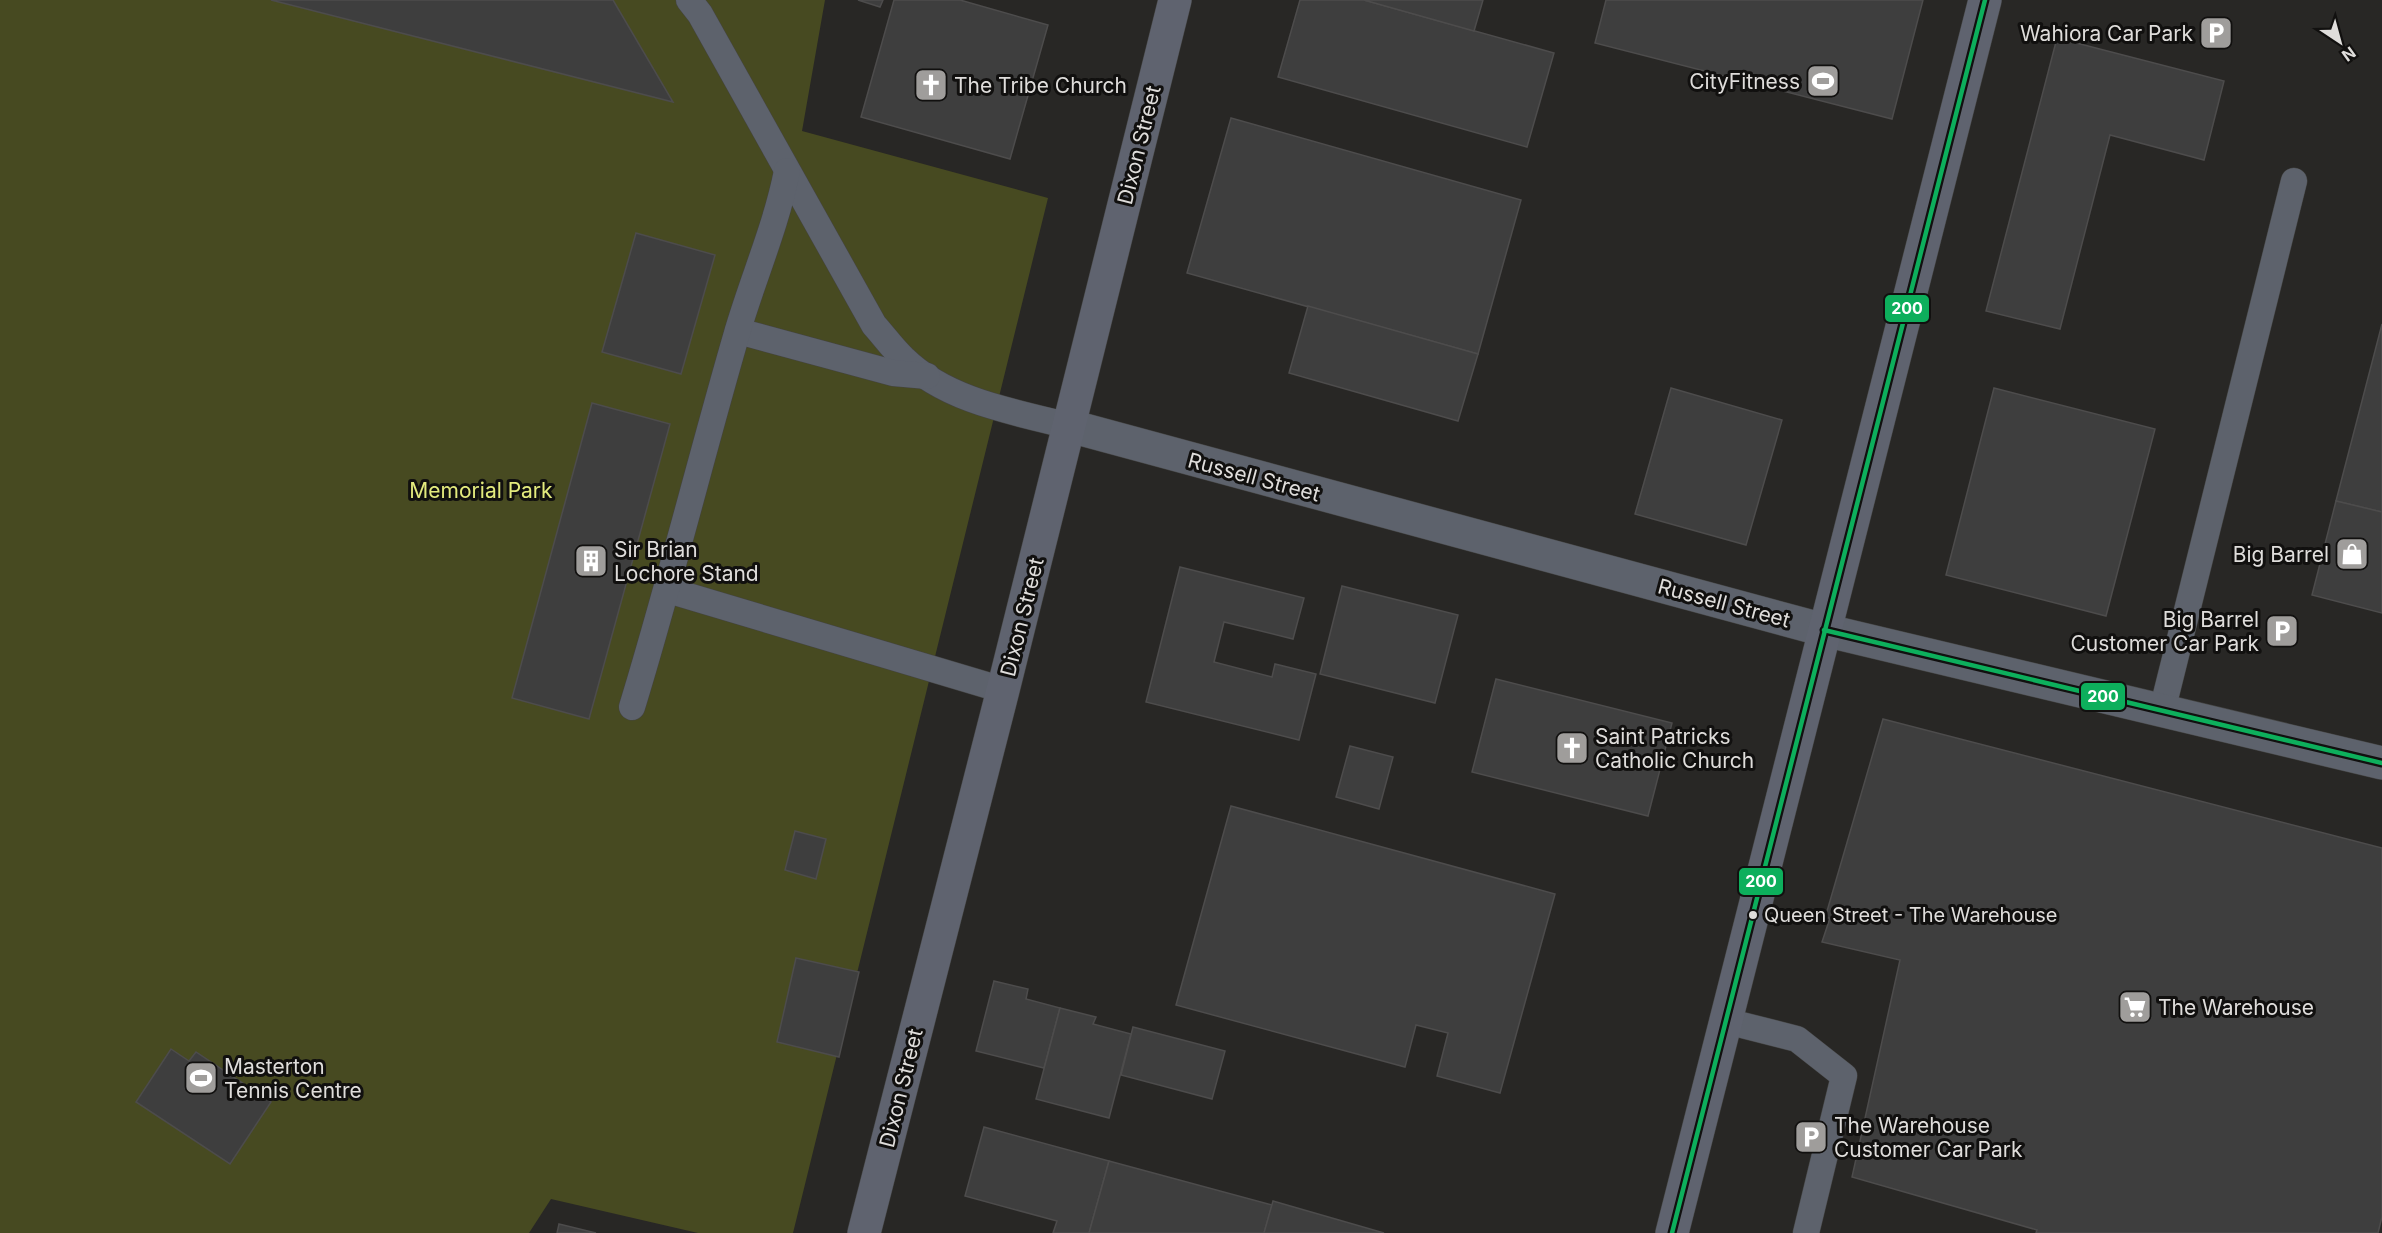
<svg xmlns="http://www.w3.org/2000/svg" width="2382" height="1233" font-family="Inter,sans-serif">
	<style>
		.green { fill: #474a21 }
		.building { fill: #3e3e3e; stroke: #4d4c4c; stroke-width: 1.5 }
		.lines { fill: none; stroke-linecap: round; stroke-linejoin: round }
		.lane-casing { stroke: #444443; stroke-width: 27 }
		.street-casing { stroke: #444443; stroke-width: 34 }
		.secondary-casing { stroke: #444443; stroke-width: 34 }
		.lane { stroke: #5d626c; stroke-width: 26 }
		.street { stroke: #5d626c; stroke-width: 33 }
		.secondary { stroke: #5f636f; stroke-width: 33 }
		.bus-1-casing { stroke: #11100f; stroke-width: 9 }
		.bus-1 { stroke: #0daf5c; stroke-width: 4.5 }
		.bus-dot { fill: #dfdddb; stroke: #11100f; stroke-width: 2 }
		.labels { text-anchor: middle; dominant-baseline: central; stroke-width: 6; stroke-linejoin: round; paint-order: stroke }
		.bus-label { font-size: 20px; fill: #dfdddb; stroke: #11100f; text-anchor: start }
		.poi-label { font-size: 21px; fill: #dfdddb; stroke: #11100f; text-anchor: start }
		.street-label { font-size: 21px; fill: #dfdddb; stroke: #11100f }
		.park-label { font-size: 21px; fill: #e3ea7d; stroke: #11100f }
		.line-badge { stroke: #11100f; stroke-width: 2 }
		.badge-label { font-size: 16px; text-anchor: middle; font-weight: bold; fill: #fff }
	</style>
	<rect width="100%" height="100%" fill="#282725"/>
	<path class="green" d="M 0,0 L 825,0 L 802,131 L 1048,198 L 793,1233 L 698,1233 L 551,1199 L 529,1233 L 0,1233 Z"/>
	<g class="building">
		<path d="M 271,0 L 613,0 L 673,102 Z"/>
		<path d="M 858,0 L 883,0 L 880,7 Z"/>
		<path d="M 894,0 L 960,0 L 1048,25 L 1010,159 L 861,117 Z"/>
		<path d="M 1300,0 L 1364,0 L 1554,53 L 1527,147 L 1278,77 Z"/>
		<path d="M 1364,0 L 1483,0 L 1474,31 Z"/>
		<path d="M 1606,0 L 1923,0 L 1892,119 L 1595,43 Z"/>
		<path d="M 2057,38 L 2224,81 L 2204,160 L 2110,135 L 2060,329 L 1986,311 Z"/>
		<path d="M 1231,118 L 1521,200 L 1478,354 L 1187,273 Z"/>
		<path d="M 636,233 L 715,255 L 681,374 L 602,352 Z"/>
		<path d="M 1308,306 L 1478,354 L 1458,421 L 1289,373 Z"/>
		<path d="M 2382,324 L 2382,512 L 2336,501 Z"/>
		<path d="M 1671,388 L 1782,420 L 1746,545 L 1635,514 Z"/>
		<path d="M 1994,388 L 2155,429 L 2106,616 L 1946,575 Z"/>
		<path d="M 592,403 L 670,424 L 589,719 L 512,698 Z"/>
		<path d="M 2336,501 L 2382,512 L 2382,613 L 2312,595 Z"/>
		<path d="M 1180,567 L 1304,598 L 1293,639 L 1224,622 L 1214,662 L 1272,677 L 1275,664 L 1316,674 L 1299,740 L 1146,702 Z"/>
		<path d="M 1342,586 L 1458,615 L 1435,703 L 1320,674 Z"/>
		<path d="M 1496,679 L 1672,723 L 1648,816 L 1472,772 Z"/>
		<path d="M 1883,719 L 2382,848 L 2382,1217 L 2378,1233 L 2036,1233 L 2037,1230 L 1852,1177 L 1900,960 L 1822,942 L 1830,918 L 1825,918 Z"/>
		<path d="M 1350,746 L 1393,757 L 1379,809 L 1336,797 Z"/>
		<path d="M 1231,806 L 1555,894 L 1500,1093 L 1437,1076 L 1448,1033 L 1416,1025 L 1405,1067 L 1176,1005 Z"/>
		<path d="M 795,831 L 826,839 L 816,879 L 785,870 Z"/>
		<path d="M 796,958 L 859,972 L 839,1057 L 777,1042 Z"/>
		<path d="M 994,981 L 1028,989 L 1026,999 L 1060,1008 L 1044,1068 L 976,1051 Z"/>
		<path d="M 1060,1008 L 1096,1017 L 1093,1024 L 1131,1034 L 1109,1118 L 1036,1099 Z"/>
		<path d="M 1133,1027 L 1225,1051 L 1212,1099 L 1121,1075 Z"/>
		<path d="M 171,1049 L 189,1061 L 196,1052 L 271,1102 L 230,1164 L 136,1102 Z"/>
		<path d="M 984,1127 L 1109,1161 L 1089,1233 L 1053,1233 L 1057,1221 L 965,1196 Z"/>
		<path d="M 1109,1161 L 1272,1205 L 1264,1233 L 1089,1233 Z"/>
		<path d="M 1273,1201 L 1384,1233 L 1264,1233 Z"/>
		<path d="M 559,1224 L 596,1233 L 557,1233 Z"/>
	</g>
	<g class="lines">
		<g class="lane-casing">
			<g id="lane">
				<path d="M 689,0 L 700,14 L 874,325 C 884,336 893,349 904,359 C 947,401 1014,412 1070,426"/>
				<path d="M 738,331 L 893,373 L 927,376"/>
				<path d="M 668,590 L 1003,690"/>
				<path d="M 632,707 C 670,583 701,457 737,333 C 753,278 776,227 787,171"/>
				<path d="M 2162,711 L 2294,181"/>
				<path d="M 1726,1021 L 1797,1039 L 1844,1076 L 1806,1233"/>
			</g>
		</g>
		<g class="street-casing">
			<path id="street" d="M 1070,426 L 1824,630 L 2382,763"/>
		</g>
		<g class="secondary-casing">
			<g id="secondary">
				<path d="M 864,1233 L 1003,690 L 1175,0"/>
				<path d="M 1672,1233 L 1985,0"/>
			</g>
		</g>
		<use href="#lane" class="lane"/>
		<use href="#street" class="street"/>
		<use href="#secondary" class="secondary"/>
		<g class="bus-1-casing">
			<g id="bus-1">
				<path d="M 1824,630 L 2382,763"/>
				<path d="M 1672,1233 L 1985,0"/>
			</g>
		</g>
		<use href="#bus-1" class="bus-1"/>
	</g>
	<defs>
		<g id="parking-square" transform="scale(1.725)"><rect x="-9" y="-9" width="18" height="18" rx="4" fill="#9f9d9b" stroke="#11100f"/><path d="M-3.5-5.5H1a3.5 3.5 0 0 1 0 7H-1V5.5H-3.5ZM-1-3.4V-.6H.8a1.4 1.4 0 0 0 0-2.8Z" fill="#fff"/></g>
		<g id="stadium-square" transform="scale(1.725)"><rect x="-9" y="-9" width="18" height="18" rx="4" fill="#9f9d9b" stroke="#11100f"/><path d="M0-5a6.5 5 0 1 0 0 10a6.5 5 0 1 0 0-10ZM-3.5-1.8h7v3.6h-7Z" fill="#fff"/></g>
		<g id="church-square" transform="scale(1.725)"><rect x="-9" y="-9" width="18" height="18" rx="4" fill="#9f9d9b" stroke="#11100f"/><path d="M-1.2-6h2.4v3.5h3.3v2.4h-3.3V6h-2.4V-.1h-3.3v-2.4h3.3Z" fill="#fff"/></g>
		<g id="shop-square" transform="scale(1.725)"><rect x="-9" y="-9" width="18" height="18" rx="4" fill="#9f9d9b" stroke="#11100f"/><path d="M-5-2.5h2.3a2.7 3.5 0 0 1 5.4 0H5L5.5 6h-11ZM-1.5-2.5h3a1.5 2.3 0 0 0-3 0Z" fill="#fff"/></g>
		<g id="building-square" transform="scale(1.725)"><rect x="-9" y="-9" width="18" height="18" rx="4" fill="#9f9d9b" stroke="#11100f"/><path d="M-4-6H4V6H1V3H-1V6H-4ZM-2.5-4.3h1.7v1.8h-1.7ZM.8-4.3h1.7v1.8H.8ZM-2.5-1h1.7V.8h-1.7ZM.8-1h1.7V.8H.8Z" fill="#fff"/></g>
		<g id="supermarket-square" transform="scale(1.725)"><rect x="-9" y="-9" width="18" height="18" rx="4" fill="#9f9d9b" stroke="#11100f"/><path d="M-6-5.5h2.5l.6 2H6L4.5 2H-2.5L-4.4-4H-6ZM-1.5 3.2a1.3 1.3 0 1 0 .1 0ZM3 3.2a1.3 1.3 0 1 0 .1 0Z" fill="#fff"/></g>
	</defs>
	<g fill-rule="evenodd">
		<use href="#parking-square" x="2216" y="33"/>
		<use href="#stadium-square" x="1823" y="81"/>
		<use href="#church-square" x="931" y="85"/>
		<use href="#shop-square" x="2352" y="554"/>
		<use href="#building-square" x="591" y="561"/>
		<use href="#parking-square" x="2282" y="631"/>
		<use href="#church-square" x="1572" y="748"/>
		<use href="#supermarket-square" x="2135" y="1007"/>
		<use href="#stadium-square" x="201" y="1078"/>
		<use href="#parking-square" x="1811" y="1137"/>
	</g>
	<circle class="bus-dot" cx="1753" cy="915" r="5"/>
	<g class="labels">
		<g class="bus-label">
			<text x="1764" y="915">Queen Street - The Warehouse</text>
		</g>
		<g class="poi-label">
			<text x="2193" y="33" text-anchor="end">Wahiora Car Park</text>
			<text x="1800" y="81" text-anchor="end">CityFitness</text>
			<text x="954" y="85">The Tribe Church</text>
			<text x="614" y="549">Sir Brian<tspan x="614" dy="24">Lochore Stand</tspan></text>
			<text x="2329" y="554" text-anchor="end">Big Barrel</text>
			<text x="2259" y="619" text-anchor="end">Big Barrel<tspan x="2259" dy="24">Customer Car Park</tspan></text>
			<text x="1595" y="736">Saint Patricks<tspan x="1595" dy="24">Catholic Church</tspan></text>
			<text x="2158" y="1007">The Warehouse</text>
			<text x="224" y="1066">Masterton<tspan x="224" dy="24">Tennis Centre</tspan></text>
			<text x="1834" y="1125">The Warehouse<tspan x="1834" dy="24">Customer Car Park</tspan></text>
		</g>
		<g class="street-label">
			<text transform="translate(1139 145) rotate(-76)">Dixon Street</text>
			<text transform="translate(1254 477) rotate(15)">Russell Street</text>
			<text transform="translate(1724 603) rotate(15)">Russell Street</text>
			<text transform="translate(1022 617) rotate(-76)">Dixon Street</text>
			<text transform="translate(901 1088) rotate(-76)">Dixon Street</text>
		</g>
		<g class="park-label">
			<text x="481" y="490">Memorial Park</text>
		</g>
	</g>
	<g class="line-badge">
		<rect x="1884" y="294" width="46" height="29" rx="6" fill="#0daf5c"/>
		<rect x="2080" y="682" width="46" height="29" rx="6" fill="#0daf5c"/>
		<rect x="1738" y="867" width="46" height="29" rx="6" fill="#0daf5c"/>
	</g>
	<g class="badge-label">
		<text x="1907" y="314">200</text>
		<text x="2103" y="702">200</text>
		<text x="1761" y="887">200</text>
	</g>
	<g transform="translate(2340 42) rotate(144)" stroke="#11100f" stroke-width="4.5" paint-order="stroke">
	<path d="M0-4.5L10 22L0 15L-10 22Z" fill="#dfdddb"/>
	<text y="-9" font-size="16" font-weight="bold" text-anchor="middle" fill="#dfdddb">N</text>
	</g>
</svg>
